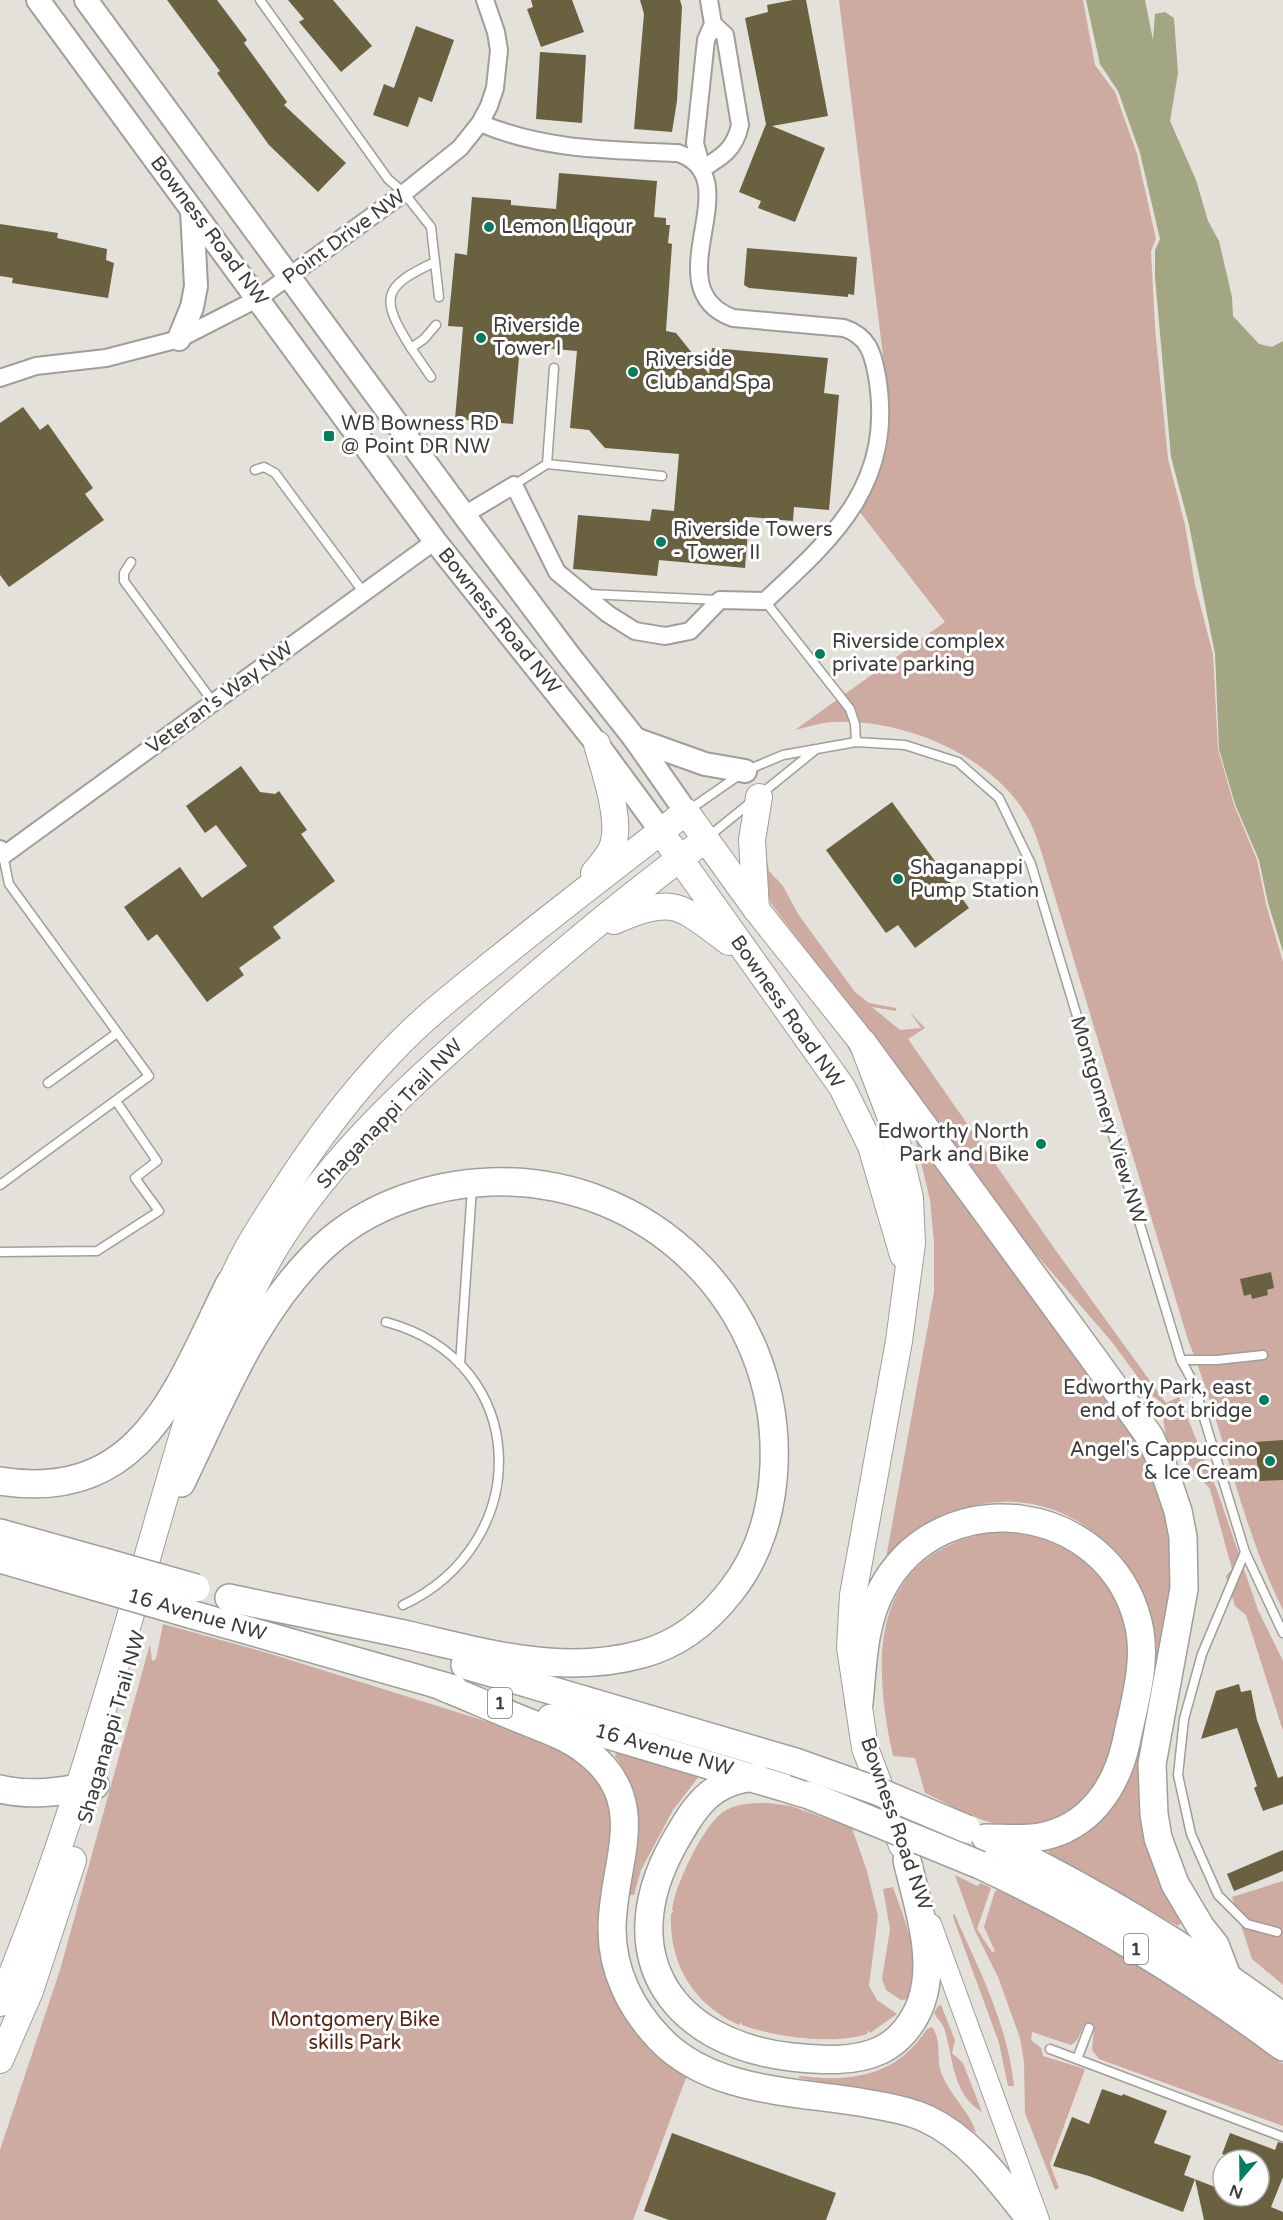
<svg xmlns="http://www.w3.org/2000/svg" width="1283" height="2220" font-family="'Varela Round',sans-serif">
	<style>
		.green { fill: #cdaba0 }
		.water { fill: #a2a683 }
		.building { fill: #6a6141 }
		.lines { fill: none; stroke-linecap: round; stroke-linejoin: round }
		.service-casing { stroke: #a19d98; stroke-width: 11 }
		.minor-casing { stroke: #a19d98; stroke-width: 20 }
		.tertiary-casing { stroke: #a19d98; stroke-width: 22 }
		.secondary-casing { stroke: #a19d98; stroke-width: 26 }
		.primary-casing { stroke: #a19d98; stroke-width: 28 }
		.trunk-casing { stroke: #a19d98; stroke-width: 30 }
		.service { stroke: #fff; stroke-width: 8 }
		.minor { stroke: #fff; stroke-width: 16 }
		.tertiary { stroke: #fff; stroke-width: 20 }
		.secondary { stroke: #fff; stroke-width: 22 }
		.primary { stroke: #fff; stroke-width: 26 }
		.trunk { stroke: #fff; stroke-width: 27 }
		.trunk-bridge-casing { stroke: #a19d98; stroke-width: 30; stroke-linecap: butt }
		.trunk-bridge { stroke: #fff; stroke-width: 27 }
		.poi-dot { fill: #007e5d; stroke: #fff; stroke-width: 2 }
		.labels { text-anchor: middle; dominant-baseline: central; stroke-width: 6; stroke-linejoin: round; paint-order: stroke }
		.shield { fill: #fff; stroke: #787675; stroke-width: 1.5 }
		.shield-label { font-size: 18px; font-weight: bold; fill: #3e3c3a }
		.poi-label { font-size: 20px; fill: #3e3c3a; stroke: #fff; text-anchor: start }
		.street-label { font-size: 20px; fill: #3e3c3a; stroke: #fff }
		.park-label { font-size: 20px; fill: #572514; stroke: #fff }
	</style>
	<rect width="100%" height="100%" fill="#e4e0da"/>
	<g class="green">
		<path d="M 839,0 L 1083,0 L 1095,65 L 1115,92 L 1137,154 L 1156,239 L 1151,251 L 1155,328 L 1168,459 L 1185,525 L 1195,585 L 1213,654 L 1218,749 L 1234,805 L 1257,860 L 1266,904 L 1283,962 L 1283,1610 C 1240,1524 1224,1428 1188,1340 L 1052,887 C 1045,865 1039,839 1028,818 C 994,756 904,719 835,722 C 822,722 808,727 795,730 L 945,622 L 859,511 L 880,462 L 889,404 Z"/>
		<path d="M 762,848 L 765,848 L 769,871 L 783,886 L 798,914 L 855,992 L 869,1003 L 896,1008 L 896,1011 L 872,1007 L 900,1030 L 921,1028 L 909,1011 L 925,1028 L 908,1039 L 1054,1248 L 1166,1403 L 1179,1397 L 1217,1490 L 1258,1610 L 1283,1661 L 1283,1731 L 1246,1615 L 1235,1606 L 1226,1576 L 1232,1569 L 1210,1489 L 1166,1439 L 1161,1402 L 1151,1395 L 1112,1342 L 1010,1224 L 770,902 Z"/>
		<path d="M 914,1133 L 1134,1437 C 1181,1519 1178,1584 1155,1672 C 1165,1578 1081,1486 982,1504 C 944,1511 918,1534 889,1558 L 886,1558 L 934,1292 L 934,1243 L 930,1200 Z"/>
		<path d="M 1001,1530 C 1062,1535 1118,1568 1129,1633 C 1134,1660 1124,1688 1118,1714 C 1114,1732 1113,1756 1104,1772 C 1087,1806 1049,1828 1010,1826 C 981,1824 951,1805 925,1793 L 915,1758 L 893,1756 C 870,1651 872,1550 1001,1530 Z"/>
		<path d="M 163,1624 L 271,1654 L 536,1737 L 550,1742 L 588,1767 L 604,1790 L 610,1807 L 612,1837 L 598,1913 L 602,1956 L 687,2075 L 633,2220 L 0,2220 L 0,2150 L 60,1970 L 150,1644 L 152,1661 L 156,1659 Z"/>
		<path d="M 1146,1718 L 1145,1833 L 1158,1878 L 1181,1923 L 1178,1926 L 1051,1856 L 1048,1851 C 1121,1820 1127,1790 1146,1718 Z"/>
		<path d="M 616,1751 L 700,1775 L 673,1810 L 641,1870 L 634,1895 L 628,1895 C 638,1842 648,1804 615,1756 Z"/>
		<path d="M 768,1803 L 791,1806 L 852,1828 L 867,1871 L 878,1916 L 869,1986 L 877,2000 L 897,2014 L 870,2033 L 868,2030 L 867,2034 C 834,2045 774,2037 742,2025 L 741,2022 L 739,2025 C 693,2004 669,1964 671,1914 L 674,1911 L 672,1910 C 675,1885 703,1826 723,1812 C 736,1803 753,1803 768,1803 Z"/>
		<path d="M 955,1875 L 977,1886 L 981,1883 L 991,1888 L 977,1929 L 992,1952 L 995,1951 L 984,1927 L 995,1891 L 998,1890 C 1099,1938 1193,1998 1283,2064 L 1283,2126 L 1099,2059 L 1092,2050 L 1094,2028 L 1085,2024 L 1077,2040 L 1071,2045 L 1032,2032 L 1031,2040 L 1041,2048 L 1043,2056 L 1085,2069 L 1050,2164 L 1059,2188 L 1055,2190 L 1025,2113 L 1024,2062 L 1020,2038 L 998,1977 L 975,1931 Z"/>
		<path d="M 1283,1881 L 1283,1985 L 1252,1959 L 1232,1897 Z"/>
		<path d="M 893,1887 C 906,1924 923,1960 907,1999 L 901,2000 L 886,1990 L 882,1979 L 890,1929 L 883,1889 Z"/>
		<path d="M 954,1913 C 979,1970 1007,2022 1014,2086 L 1008,2086 L 999,2043 L 953,1917 Z"/>
		<path d="M 941,2005 L 955,2040 L 952,2053 L 963,2063 L 982,2112 C 951,2093 954,2058 944,2028 C 942,2022 937,2019 934,2013 L 938,2006 Z"/>
		<path d="M 932,2027 C 942,2040 936,2058 941,2072 C 948,2093 973,2116 976,2133 L 941,2110 L 906,2097 L 799,2078 L 799,2076 C 853,2082 895,2077 927,2029 Z"/>
	</g>
	<path class="water" d="M 1086,0 L 1145,0 L 1153,40 L 1155,14 L 1165,12 L 1174,18 L 1178,73 L 1170,121 L 1196,180 L 1208,221 L 1219,241 L 1232,297 L 1233,316 L 1259,344 L 1272,347 L 1283,341 L 1283,952 L 1268,903 L 1259,860 L 1235,804 L 1219,749 L 1215,654 L 1189,525 L 1171,457 L 1155,277 L 1155,250 L 1160,239 L 1140,153 L 1118,91 L 1100,64 Z"/>
	<g class="building">
		<path d="M 167,0 L 217,0 L 247,40 L 244,43 L 287,102 L 284,105 L 346,163 L 318,192 L 269,145 L 217,73 L 220,71 Z"/>
		<path d="M 288,0 L 333,0 L 372,46 L 341,72 L 299,22 L 304,19 Z"/>
		<path d="M 531,0 L 572,0 L 584,32 L 541,47 L 527,9 L 533,7 Z"/>
		<path d="M 640,0 L 680,0 L 682,7 L 677,101 L 672,132 L 634,129 L 644,14 Z"/>
		<path d="M 793,0 L 806,0 L 828,116 L 772,126 L 825,148 L 795,222 L 758,208 L 761,201 L 739,192 L 766,124 L 745,18 L 768,12 L 767,5 Z"/>
		<path d="M 416,26 L 454,40 L 432,102 L 419,97 L 408,127 L 373,115 L 384,84 L 394,88 Z"/>
		<path d="M 540,52 L 586,55 L 582,123 L 536,119 Z"/>
		<path d="M 559,173 L 657,181 L 654,217 L 666,218 L 666,225 L 670,225 L 668,243 L 672,244 L 666,331 L 676,333 L 709,374 L 712,348 L 828,358 L 824,393 L 839,395 L 829,510 L 794,507 L 793,521 L 749,517 L 745,568 L 659,560 L 657,576 L 573,569 L 578,515 L 650,521 L 652,509 L 674,511 L 679,454 L 605,448 L 589,430 L 570,428 L 577,351 L 520,346 L 513,424 L 455,419 L 463,327 L 448,326 L 455,253 L 467,255 L 472,197 L 511,200 L 511,205 L 556,209 Z"/>
		<path d="M 0,224 L 58,233 L 57,238 L 107,249 L 106,260 L 114,263 L 108,298 L 12,283 L 13,278 L 0,276 Z"/>
		<path d="M 747,248 L 857,257 L 854,295 L 848,294 L 848,297 L 749,288 L 744,285 Z"/>
		<path d="M 23,407 L 40,430 L 48,424 L 93,488 L 85,494 L 104,520 L 9,587 L 0,575 L 0,423 Z"/>
		<path d="M 241,766 L 260,792 L 275,794 L 279,791 L 307,830 L 301,834 L 335,881 L 273,927 L 281,938 L 239,968 L 244,975 L 207,1002 L 157,934 L 148,941 L 124,907 L 180,867 L 202,898 L 247,866 L 216,825 L 205,833 L 186,806 Z"/>
		<path d="M 892,802 L 969,908 L 915,948 L 898,925 L 886,933 L 826,850 Z"/>
		<path d="M 1271,1272 L 1274,1288 L 1267,1290 L 1268,1295 L 1252,1299 L 1251,1294 L 1244,1296 L 1240,1279 Z"/>
		<path d="M 1283,1440 L 1283,1480 L 1259,1481 L 1255,1442 Z"/>
		<path d="M 1239,1684 L 1241,1692 L 1251,1690 L 1257,1720 L 1278,1778 L 1283,1776 L 1283,1804 L 1263,1811 L 1254,1788 L 1257,1786 L 1237,1728 L 1201,1739 L 1216,1691 Z"/>
		<path d="M 1283,1850 L 1283,1871 L 1234,1891 L 1227,1874 Z"/>
		<path d="M 1102,2089 L 1122,2096 L 1123,2094 L 1167,2111 L 1154,2143 L 1191,2156 L 1184,2175 L 1223,2190 L 1223,2196 L 1248,2196 L 1257,2199 L 1267,2171 L 1259,2168 L 1259,2160 L 1223,2160 L 1225,2155 L 1222,2154 L 1230,2133 L 1275,2150 L 1278,2142 L 1283,2143 L 1283,2177 L 1271,2207 L 1283,2212 L 1283,2220 L 1204,2220 L 1195,2179 L 1183,2212 L 1089,2176 L 1053,2166 L 1072,2117 L 1089,2124 Z"/>
		<path d="M 672,2133 L 836,2193 L 826,2220 L 669,2220 L 644,2211 Z"/>
	</g>
	<g class="lines">
		<g class="service-casing">
			<g id="service">
				<path d="M 260,0 L 388,179 L 404,193 L 431,227 L 439,297"/>
				<path d="M 411,348 C 380,298 381,287 435,262"/>
				<path d="M 431,377 L 411,348 L 424,339 L 436,325"/>
				<path d="M 547,464 L 554,368"/>
				<path d="M 255,470 L 264,467 L 275,473 L 364,593"/>
				<path d="M 514,485 L 547,464 L 662,476"/>
				<path d="M 131,562 L 124,573 L 124,581 L 213,702"/>
				<path d="M 588,594 L 719,600"/>
				<path d="M 765,601 L 850,709 L 855,724 L 856,742"/>
				<path d="M 689,810 L 745,771 L 783,755 L 856,742 L 905,745 L 958,762 L 999,798 L 1031,864 L 1181,1360 L 1193,1382 L 1245,1552 L 1283,1633"/>
				<path d="M 708,837 L 814,751"/>
				<path d="M 48,1083 L 117,1033"/>
				<path d="M 0,1185 L 149,1076 L 9,884 L 3,855"/>
				<path d="M 0,1252 L 97,1251 L 159,1211 L 135,1178 L 157,1161 L 116,1101"/>
				<path d="M 386,1322 C 532,1361 535,1543 403,1605"/>
				<path d="M 1181,1360 L 1217,1360 L 1263,1355"/>
				<path d="M 460,1364 L 472,1188"/>
				<path d="M 1245,1552 L 1202,1654 L 1184,1719 L 1178,1775 L 1191,1834 L 1218,1895 L 1247,1924 L 1277,1932"/>
				<path d="M 1050,2049 L 1283,2137"/>
				<path d="M 1077,2059 L 1089,2028"/>
			</g>
		</g>
		<g class="minor-casing">
			<g id="minor">
				<path d="M 709,0 L 713,24 L 706,40 L 695,143 L 702,169 C 722,157 735,149 740,125 L 725,35 L 713,24"/>
				<path d="M 0,378 L 36,366 L 106,358 L 179,339 L 259,298 L 404,193 L 460,148 L 480,123 L 489,106 L 495,88 L 499,50 L 496,32 L 485,0"/>
				<path d="M 464,515 L 514,485 L 557,572 L 608,614 L 635,631 L 665,636 L 690,631 L 720,600 L 765,601 C 835,536 895,483 877,376 C 873,353 868,336 844,328 L 733,318 C 651,288 753,178 678,153 C 609,150 543,150 480,123"/>
				<path d="M 0,849 L 4,855 L 435,541"/>
			</g>
		</g>
		<g class="tertiary-casing">
			<path id="tertiary" d="M 931,1924 L 1039,2220"/>
		</g>
		<g class="secondary-casing">
			<g id="secondary">
				<path d="M 38,0 L 435,541 L 597,744 L 661,831"/>
				<path d="M 86,0 L 464,515 L 568,654 L 635,739 L 686,812"/>
				<path d="M 179,339 L 192,307 L 196,286 L 192,210"/>
				<path d="M 635,739 L 705,764 L 745,771"/>
			</g>
		</g>
		<g class="primary-casing">
			<g id="primary">
				<path d="M 670,845 L 842,1087 L 871,1146 L 903,1255"/>
				<path d="M 594,873 C 600,866 607,858 611,850 C 624,825 604,770 597,744"/>
				<path d="M 756,909 L 752,840 L 759,797"/>
				<path d="M 614,921 C 675,895 679,905 729,942"/>
				<path d="M 223,1304 C 236,1263 259,1228 283,1192 C 315,1142 350,1095 391,1052 C 422,1019 458,991 493,963 C 557,911 621,862 686,812 L 756,909 L 862,1042 L 892,1121 L 910,1198 L 912,1243 L 899,1341 L 853,1595 L 850,1647 L 865,1748 L 902,1845"/>
				<path d="M 214,1385 C 232,1338 249,1291 275,1248 C 334,1151 422,1074 507,1000 C 571,945 636,890 705,840"/>
				<path d="M 0,2003 C 90,1788 142,1561 212,1339"/>
				<path d="M 0,2060 L 30,1991 L 73,1860"/>
			</g>
		</g>
		<g class="trunk-casing">
			<g id="trunk">
				<path d="M 862,1042 L 1091,1355 L 1150,1437 L 1161,1461 L 1178,1511 L 1183,1537 L 1184,1589 L 1152,1764 L 1154,1814 L 1158,1838 L 1175,1884 L 1200,1926 L 1215,1945 L 1227,1976"/>
				<path d="M 0,1481 C 143,1504 178,1387 230,1283"/>
				<path d="M 181,1483 C 221,1401 255,1311 323,1247 C 367,1206 431,1184 490,1182 C 649,1176 781,1305 774,1466 C 772,1511 759,1556 731,1591 C 708,1621 679,1644 642,1654 C 562,1676 486,1653 408,1635 C 348,1622 289,1611 229,1598"/>
				<path d="M 0,1533 L 104,1562"/>
				<path d="M 0,1559 L 97,1587"/>
				<path d="M 190,1614 L 454,1689"/>
				<path d="M 465,1665 L 795,1762"/>
				<path d="M 436,1684 C 466,1696 495,1709 525,1721 C 545,1729 568,1737 586,1751 C 653,1802 612,1862 612,1929 C 612,1971 631,2009 660,2039 C 712,2093 796,2091 865,2103 C 886,2107 908,2110 927,2119 C 972,2140 1001,2183 1031,2220"/>
				<path d="M 859,1703 C 863,1664 863,1624 882,1589 C 941,1479 1108,1502 1138,1622 C 1148,1662 1134,1703 1126,1743 C 1116,1788 1089,1828 1040,1837 C 1023,1840 1003,1838 986,1838"/>
				<path d="M 551,1718 L 809,1795"/>
				<path d="M 756,1777 C 710,1780 694,1808 673,1845 C 612,1956 672,2043 791,2057 C 820,2060 854,2063 881,2050 C 900,2041 914,2022 921,2003 C 937,1958 917,1904 907,1860"/>
				<path d="M 0,1789 C 33,1797 63,1791 95,1785"/>
				<path d="M 992,1841 C 1095,1891 1191,1949 1283,2017"/>
				<path d="M 980,1865 C 1087,1915 1189,1977 1283,2047"/>
			</g>
		</g>
		<use href="#service" class="service"/>
		<use href="#minor" class="minor"/>
		<use href="#tertiary" class="tertiary"/>
		<use href="#secondary" class="secondary"/>
		<use href="#primary" class="primary"/>
		<use href="#trunk" class="trunk"/>
		<g class="trunk-bridge-casing">
			<g id="trunk-bridge">
				<path d="M 104,1562 L 196,1588"/>
				<path d="M 97,1587 L 190,1614"/>
				<path d="M 795,1762 L 877,1791 L 967,1829"/>
				<path d="M 809,1795 L 980,1865"/>
			</g>
		</g>
		<use href="#trunk-bridge" class="trunk-bridge"/>
	</g>
	<g class="poi-dot">
		<circle cx="489" cy="227" r="6"/>
		<circle cx="481" cy="338" r="6"/>
		<circle cx="633" cy="372" r="6"/>
		<rect x="323" y="430" width="12" height="12" rx="3"/>
		<circle cx="661" cy="542" r="6"/>
		<circle cx="820" cy="654" r="6"/>
		<circle cx="898" cy="879" r="6"/>
		<circle cx="1041" cy="1144" r="6"/>
		<circle cx="1264" cy="1400" r="6"/>
		<circle cx="1270" cy="1461" r="6"/>
	</g>
	<g class="labels">
		<g class="shield">
			<rect x="488" y="1688" width="24" height="30" rx="4.5"/>
			<rect x="1124" y="1934" width="24" height="30" rx="4.5"/>
		</g>
		<g class="shield-label">
			<text x="500" y="1703">1</text>
			<text x="1136" y="1949">1</text>
		</g>
		<g class="poi-label">
			<text x="501" y="227">Lemon Liqour</text>
			<text x="493" y="326">Riverside<tspan x="493" dy="23">Tower I</tspan></text>
			<text x="645" y="360">Riverside<tspan x="645" dy="23">Club and Spa</tspan></text>
			<text x="341" y="424">WB Bowness RD<tspan x="341" dy="23">@ Point DR NW</tspan></text>
			<text x="673" y="530">Riverside Towers<tspan x="673" dy="23">- Tower II</tspan></text>
			<text x="832" y="642">Riverside complex<tspan x="832" dy="23">private parking</tspan></text>
			<text x="910" y="868">Shaganappi<tspan x="910" dy="23">Pump Station</tspan></text>
			<text x="1029" y="1132" text-anchor="end">Edworthy North<tspan x="1029" dy="23">Park and Bike</tspan></text>
			<text x="1252" y="1388" text-anchor="end">Edworthy Park, east<tspan x="1252" dy="23">end of foot bridge</tspan></text>
			<text x="1258" y="1450" text-anchor="end">Angel's Cappuccino<tspan x="1258" dy="23">&amp; Ice Cream</tspan></text>
		</g>
		<g class="street-label">
			<text transform="translate(209 231) rotate(53)">Bowness Road NW</text>
			<text transform="translate(344 237) rotate(-36)">Point Drive NW</text>
			<text transform="translate(499 621) rotate(51)">Bowness Road NW</text>
			<text transform="translate(220 698) rotate(-36)">Veteran's Way NW</text>
			<text transform="translate(787 1012) rotate(55)">Bowness Road NW</text>
			<text transform="translate(390 1114) rotate(-46)">Shaganappi Trail NW</text>
			<text transform="translate(1108 1120) rotate(73)">Montgomery View NW</text>
			<text transform="translate(197 1615) rotate(16)">16 Avenue NW</text>
			<text transform="translate(112 1727) rotate(-74)">Shaganappi Trail NW</text>
			<text transform="translate(664 1750) rotate(16)">16 Avenue NW</text>
			<text transform="translate(896 1824) rotate(71)">Bowness Road NW</text>
		</g>
		<g class="park-label">
			<text x="355" y="2020">Montgomery Bike<tspan x="355" dy="23">skills Park</tspan></text>
		</g>
	</g>
	<g transform="translate(1241 2178) rotate(200)"><circle r="28" fill="#ffffff" stroke="#b2b1b0" stroke-width="1.5"/>
	<path d="M0-4.5L10 22L0 15L-10 22Z" fill="#007e5d"/>
	<text y="-9" font-size="16" font-weight="bold" text-anchor="middle" fill="#3e3c3a">N</text>
	</g>
</svg>
